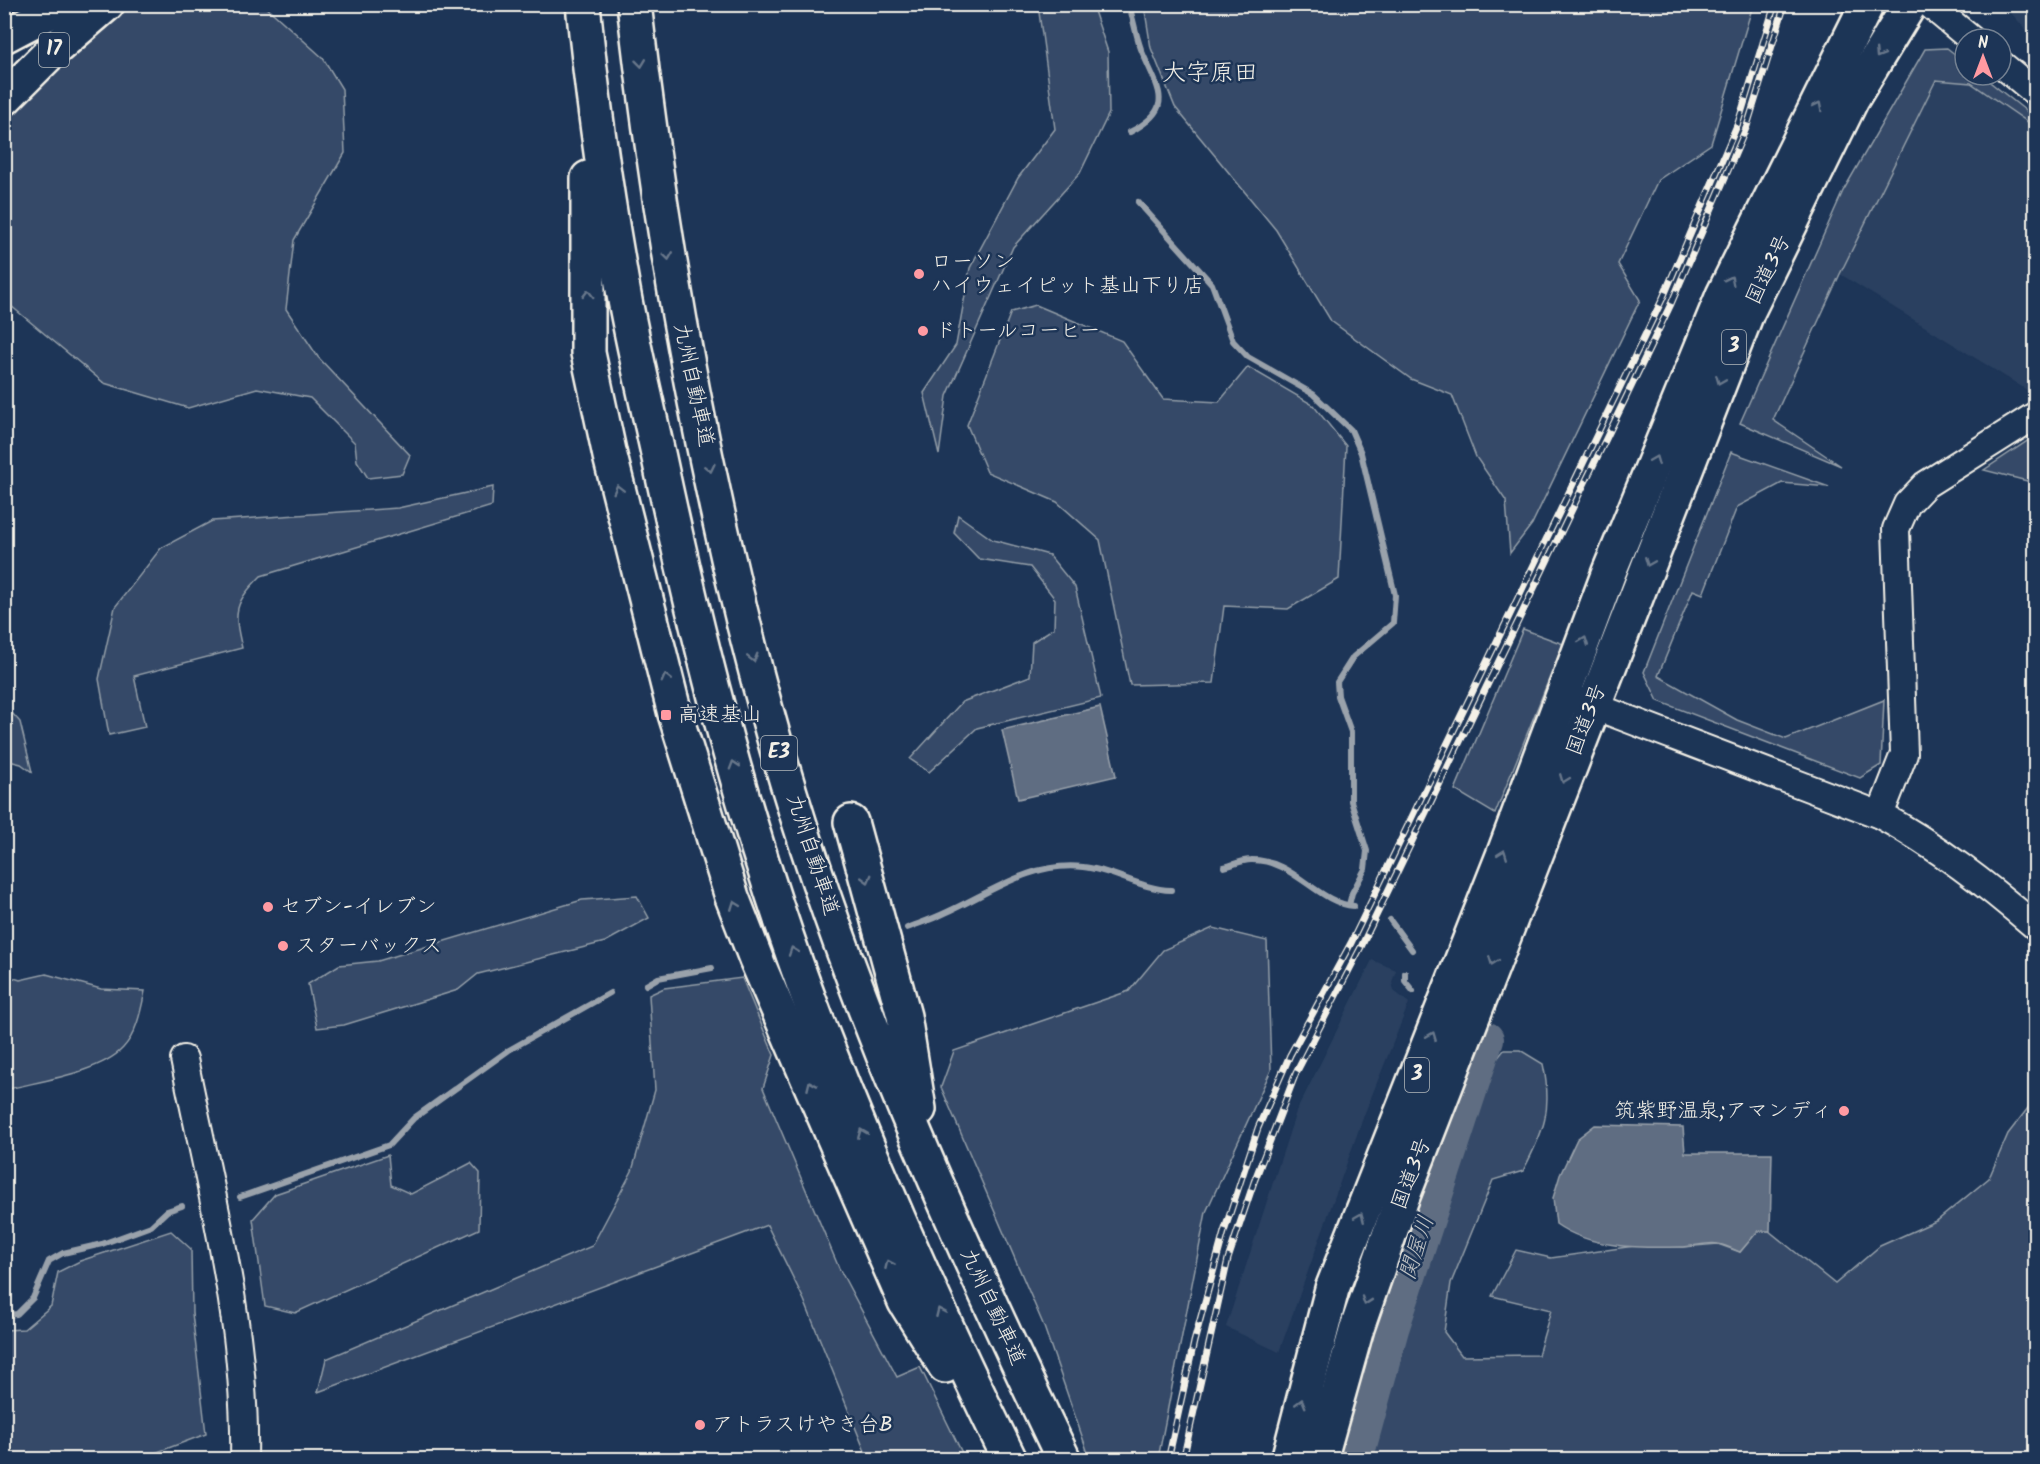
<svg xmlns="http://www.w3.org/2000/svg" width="2040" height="1464" font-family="Kalam,'Klee One',sans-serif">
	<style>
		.built { fill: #2a4060 }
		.green { fill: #354a67; stroke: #949ea8; stroke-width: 1.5 }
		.water { fill: #5e6d82; stroke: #9aa2ab; stroke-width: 1.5 }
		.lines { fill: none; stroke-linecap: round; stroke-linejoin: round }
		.stream { stroke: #9aa2ab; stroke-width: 6 }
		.river { stroke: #5e6d82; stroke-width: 34 }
		.tertiary-casing { stroke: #f4f1e8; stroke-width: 30 }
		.primary-casing { stroke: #f4f1e8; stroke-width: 38 }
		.trunk-casing { stroke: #f4f1e8; stroke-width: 38 }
		.motorway-casing { stroke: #f4f1e8; stroke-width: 38 }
		.tertiary { stroke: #1d3557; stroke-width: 26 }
		.primary { stroke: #1d3557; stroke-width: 33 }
		.trunk { stroke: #1d3557; stroke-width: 33 }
		.motorway { stroke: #1d3557; stroke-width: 33 }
		.rail-casing { stroke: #f4f1e8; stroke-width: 7 }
		.rail { stroke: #1d3557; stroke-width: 4.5; stroke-dasharray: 14; stroke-linecap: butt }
		.oneway { stroke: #68778a }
		.poi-dot { fill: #ff9aa2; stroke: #1d3557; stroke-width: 2 }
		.labels { text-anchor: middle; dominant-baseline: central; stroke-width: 5; stroke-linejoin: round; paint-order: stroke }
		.shield { fill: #1d3557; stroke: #b4b9bc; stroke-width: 1.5 }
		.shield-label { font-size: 20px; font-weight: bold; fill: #f4f1e8 }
		.poi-label { font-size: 21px; fill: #f4f1e8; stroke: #1d3557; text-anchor: start }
		.street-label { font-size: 21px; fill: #f4f1e8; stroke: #1d3557 }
		.water-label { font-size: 22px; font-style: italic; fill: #c0c3c4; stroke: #1d3557 }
		.quarter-label { font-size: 24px; fill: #f4f1e8; stroke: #1d3557 }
	</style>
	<rect width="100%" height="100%" fill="#1d3557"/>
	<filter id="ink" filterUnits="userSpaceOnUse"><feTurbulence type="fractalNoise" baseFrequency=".0167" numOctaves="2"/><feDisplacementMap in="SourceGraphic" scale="12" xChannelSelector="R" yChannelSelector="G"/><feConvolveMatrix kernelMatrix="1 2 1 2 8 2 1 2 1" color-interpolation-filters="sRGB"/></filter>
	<g filter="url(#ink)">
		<g class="built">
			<path d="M 2004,5 L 2035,5 L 2035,40 Z"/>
			<path d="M 1936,80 L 1971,83 L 2035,127 L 2035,395 L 1840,274 Z"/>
			<path d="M 1372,960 L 1396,970 L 1392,982 L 1394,991 L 1409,1003 L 1364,1115 L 1279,1352 L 1226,1327 L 1296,1112 Z"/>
		</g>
		<g class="green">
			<path d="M 132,5 L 264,5 L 323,58 L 342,89 L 345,153 L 294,240 L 286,309 L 318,357 L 410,455 L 402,474 L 368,478 L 357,461 L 355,443 L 310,398 L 257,388 L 188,408 L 104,383 L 5,301 L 4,126 L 32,91 Z"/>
			<path d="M 1038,5 L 1092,5 L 1108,52 L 1109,113 L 1080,173 L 1013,247 L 947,396 L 939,455 L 924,393 L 956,345 L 970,268 L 1018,178 L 1055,129 Z"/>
			<path d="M 1144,5 L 1753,5 L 1711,144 L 1658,180 L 1618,264 L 1640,300 L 1532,524 L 1510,553 L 1506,501 L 1476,457 L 1452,395 L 1411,379 L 1331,321 L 1276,230 L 1175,107 L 1151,48 Z"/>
			<path d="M 1947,48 L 1965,62 L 1965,75 L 1981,75 L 2035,118 L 2035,127 L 1971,83 L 1936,80 L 1840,274 L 1773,420 L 1841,466 L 1740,423 L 1843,191 L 1925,49 Z"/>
			<path d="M 1036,305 L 1122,341 L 1163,399 L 1219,402 L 1248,367 L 1313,405 L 1346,446 L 1339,579 L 1288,609 L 1224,606 L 1214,683 L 1130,685 L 1100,540 L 1057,502 L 987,472 L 967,425 L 1011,312 Z"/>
			<path d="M 2035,436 L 2035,483 L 1984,470 Z"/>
			<path d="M 1731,452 L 1829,487 L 1782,483 L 1737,507 L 1703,594 L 1693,590 L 1658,676 L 1737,720 L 1786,739 L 1884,700 L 1881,765 L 1860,778 L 1658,701 L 1644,672 Z"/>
			<path d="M 493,487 L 492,506 L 261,576 C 234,603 233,611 242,648 L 134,676 L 145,727 L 109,735 L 99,679 L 115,607 L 161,548 L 212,521 L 398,508 Z"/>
			<path d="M 958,515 L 993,540 L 1049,555 L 1075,587 L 1101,698 L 977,728 L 929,772 L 910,759 L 962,702 L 1030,676 L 1032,642 L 1054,628 L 1055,599 L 1030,567 L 979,559 L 954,533 Z"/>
			<path d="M 1523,629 L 1563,644 L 1495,814 L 1455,790 Z"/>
			<path d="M 4,704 L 20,722 L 32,772 L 21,764 L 5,760 Z"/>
			<path d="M 637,896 L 649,918 L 605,942 L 478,974 L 458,990 L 344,1025 L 317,1028 L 308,984 L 339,965 L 378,961 L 582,900 Z"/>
			<path d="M 1213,928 L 1267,941 L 1271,1070 L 1206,1212 L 1158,1459 L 1090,1459 L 1043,1324 L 941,1087 L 954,1051 L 1129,991 L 1163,950 Z"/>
			<path d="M 46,974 L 101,989 L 145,991 C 141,1010 137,1033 123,1048 C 100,1073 38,1081 5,1090 L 5,975 L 20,980 Z"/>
			<path d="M 742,978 L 774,1055 L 763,1088 L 839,1268 L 897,1377 L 920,1367 L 965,1459 L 868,1459 L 804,1300 L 767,1225 L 318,1392 L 326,1359 L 592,1246 L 632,1171 L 655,1090 L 649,995 L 664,988 Z"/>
			<path d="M 1504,1050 L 1520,1050 L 1543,1064 C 1553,1110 1544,1131 1523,1171 L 1493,1180 L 1451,1283 L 1444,1332 L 1462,1356 L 1538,1355 L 1551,1310 L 1492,1296 L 1516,1250 L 1551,1258 L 1634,1246 L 1683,1247 L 1718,1244 L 1740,1252 L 1758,1230 L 1769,1231 L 1835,1284 L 1880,1246 L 1938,1220 L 1989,1178 L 2008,1134 L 2035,1099 L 2035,1459 L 1365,1460 C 1388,1328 1443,1195 1488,1070 Z"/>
			<path d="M 388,1155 L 391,1185 L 411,1194 L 471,1163 L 480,1173 L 479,1229 L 295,1313 L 265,1306 L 253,1219 L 275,1194 Z"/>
			<path d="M 171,1231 L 191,1249 L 192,1313 L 206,1434 L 139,1459 L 5,1459 L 5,1330 L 24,1329 L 51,1306 L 58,1272 L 80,1261 Z"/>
		</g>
		<g class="water">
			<path d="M 1100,707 L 1116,776 L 1018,799 L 1002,730 Z"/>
			<path d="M 1595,1125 L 1683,1127 L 1685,1153 L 1772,1153 L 1770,1231 L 1758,1231 L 1740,1252 C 1733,1249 1725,1245 1718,1244 C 1707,1242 1693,1247 1681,1247 C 1640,1248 1591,1249 1556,1224 L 1553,1198 L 1560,1175 L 1577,1139 Z"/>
		</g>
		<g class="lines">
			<g class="stream">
				<path d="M 1129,4 C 1133,19 1136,35 1141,49 C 1157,89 1178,107 1130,132"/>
				<path d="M 1138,202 L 1212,284 L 1233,341 L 1248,357 L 1313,394 L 1351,430 L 1361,453 L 1395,595 L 1393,623 L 1353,657 L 1337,682 L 1338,696 L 1351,732 L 1351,801 L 1367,851 L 1365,869 L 1352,893 L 1349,905"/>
				<path d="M 1224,867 C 1232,865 1243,860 1251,860 C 1293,859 1317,903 1354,906"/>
				<path d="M 1390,920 L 1412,950"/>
				<path d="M 907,928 C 920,923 933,919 945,913 C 990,893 1031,861 1083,867 C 1114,870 1140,889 1171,890"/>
				<path d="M 1405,973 L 1405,981 L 1413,991"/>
				<path d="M 646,985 L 658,978 L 712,968"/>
				<path d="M 240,1197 L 389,1145 L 414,1118 L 509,1050 L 610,993"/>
				<path d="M 4,1315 L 17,1314 L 33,1298 L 49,1261 L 63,1253 L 102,1244 L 151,1226 L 167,1211 L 182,1206"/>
			</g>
			<path class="river" d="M 1356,1460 L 1392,1329 L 1487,1039"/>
			<g class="tertiary-casing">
				<g id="tertiary">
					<path d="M 1929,4 L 1971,39"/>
					<path d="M 2001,64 L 2036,93"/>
					<path d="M 1578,700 L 1880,815 C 1937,846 1986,884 2036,927"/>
					<path d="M 1880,815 L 1904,754 L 1896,529 L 1907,504 L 1925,485 L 2036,415"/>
					<path d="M 184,1059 C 210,1190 247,1325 244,1460"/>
				</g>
			</g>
			<g class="primary-casing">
				<g id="primary">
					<path d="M 4,36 L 65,4"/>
					<path d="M 4,99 L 50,53 L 107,4"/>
				</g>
			</g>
			<g class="trunk-casing">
				<g id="trunk">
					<path d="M 1288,1460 L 1332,1289 L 1504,853 L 1609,572 L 1723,295 L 1867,4"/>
					<path d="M 1320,1460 L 1357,1328 L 1401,1201 L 1747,313 L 1852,99 L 1910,4"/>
				</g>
			</g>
			<g class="motorway-casing">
				<g id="motorway">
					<path d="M 583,4 C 592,96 605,187 621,278 C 631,338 646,398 659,458 C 699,647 747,836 816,1018 C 874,1168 939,1315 1010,1460"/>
					<path d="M 634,4 C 663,253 707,501 775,742 C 846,991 952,1227 1064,1460"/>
					<path d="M 588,178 L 588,353 L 610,456 L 675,714 L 732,897 L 756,959 L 905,1302 L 945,1366"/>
					<path d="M 851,822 L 904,1016 L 919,1109"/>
				</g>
			</g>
			<use href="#tertiary" class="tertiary"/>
			<use href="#primary" class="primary"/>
			<use href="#trunk" class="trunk"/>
			<use href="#motorway" class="motorway"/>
			<g class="rail-casing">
				<g id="rail">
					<path d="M 1168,1460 L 1194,1342 L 1224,1232 L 1258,1128 L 1290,1055 L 1351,943 L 1662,300 L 1738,123 L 1775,4"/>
					<path d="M 1183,1460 L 1228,1259 L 1254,1182 L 1296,1073 L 1361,947 L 1671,304 L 1747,126 L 1785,4"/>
				</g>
			</g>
			<use href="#rail" class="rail"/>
		</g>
		<defs><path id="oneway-chevron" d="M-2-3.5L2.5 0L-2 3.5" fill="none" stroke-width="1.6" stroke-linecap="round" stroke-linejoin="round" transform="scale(1.5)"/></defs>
		<g class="oneway">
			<use href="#oneway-chevron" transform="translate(1879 54) rotate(122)"/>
			<use href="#oneway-chevron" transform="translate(641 63) rotate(83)"/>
			<use href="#oneway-chevron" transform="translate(1818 106) rotate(-63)"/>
			<use href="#oneway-chevron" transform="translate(668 256) rotate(82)"/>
			<use href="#oneway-chevron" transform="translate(1730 280) rotate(-63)"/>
			<use href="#oneway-chevron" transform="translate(588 294) rotate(-90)"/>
			<use href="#oneway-chevron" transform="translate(1720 380) rotate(112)"/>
			<use href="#oneway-chevron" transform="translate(1655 460) rotate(-68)"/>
			<use href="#oneway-chevron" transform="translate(710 468) rotate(78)"/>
			<use href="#oneway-chevron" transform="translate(618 489) rotate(-104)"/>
			<use href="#oneway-chevron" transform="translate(1649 562) rotate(112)"/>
			<use href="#oneway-chevron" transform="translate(1584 641) rotate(-70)"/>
			<use href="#oneway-chevron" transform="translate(753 658) rotate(76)"/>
			<use href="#oneway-chevron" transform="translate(666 678) rotate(-104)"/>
			<use href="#oneway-chevron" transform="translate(734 765) rotate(-107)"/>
			<use href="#oneway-chevron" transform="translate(1564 779) rotate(111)"/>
			<use href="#oneway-chevron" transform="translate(1503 854) rotate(-69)"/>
			<use href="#oneway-chevron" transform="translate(867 879) rotate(75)"/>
			<use href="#oneway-chevron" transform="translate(735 905) rotate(-111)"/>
			<use href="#oneway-chevron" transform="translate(793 951) rotate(-109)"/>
			<use href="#oneway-chevron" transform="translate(1493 961) rotate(111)"/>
			<use href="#oneway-chevron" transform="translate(1432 1036) rotate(-68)"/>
			<use href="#oneway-chevron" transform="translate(811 1085) rotate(-114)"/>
			<use href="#oneway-chevron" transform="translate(862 1133) rotate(-112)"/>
			<use href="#oneway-chevron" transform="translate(1360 1217) rotate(-68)"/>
			<use href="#oneway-chevron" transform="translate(889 1264) rotate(-114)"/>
			<use href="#oneway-chevron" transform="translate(1366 1301) rotate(109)"/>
			<use href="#oneway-chevron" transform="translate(940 1312) rotate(-114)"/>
			<use href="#oneway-chevron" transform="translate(1301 1403) rotate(-75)"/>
		</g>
	</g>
	<g class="poi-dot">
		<circle cx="919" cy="274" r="6"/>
		<circle cx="923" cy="331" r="6"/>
		<rect x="660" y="709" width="12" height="12" rx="3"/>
		<circle cx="268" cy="907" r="6"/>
		<circle cx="283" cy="946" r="6"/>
		<circle cx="1844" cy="1111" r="6"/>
		<circle cx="700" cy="1425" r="6"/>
	</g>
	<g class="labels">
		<g class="shield">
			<rect x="39" y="33" width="30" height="34" rx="4.5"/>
			<rect x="1722" y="330" width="24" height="34" rx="4.5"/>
			<rect x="761" y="736" width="36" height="34" rx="4.5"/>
			<rect x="1405" y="1058" width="24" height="34" rx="4.5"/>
		</g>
		<g class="shield-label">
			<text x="54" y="50">17</text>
			<text x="1734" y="347">3</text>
			<text x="779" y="753">E3</text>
			<text x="1417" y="1075">3</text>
		</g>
		<g class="poi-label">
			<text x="931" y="262">ローソン<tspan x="931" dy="24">ハイウェイピット基山下り店</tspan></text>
			<text x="935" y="331">ドトールコーヒー</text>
			<text x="678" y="715">高速基山</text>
			<text x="280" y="907">セブン-イレブン</text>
			<text x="295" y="946">スターバックス</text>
			<text x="1832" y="1111" text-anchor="end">筑紫野温泉;アマンディ</text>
			<text x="712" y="1425">アトラスけやき台B</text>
		</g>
		<g class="street-label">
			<text transform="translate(1769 270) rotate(-64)">国道3号</text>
			<text transform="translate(693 385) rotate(78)">九州自動車道</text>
			<text transform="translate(1587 720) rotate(-69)">国道3号</text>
			<text transform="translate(812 855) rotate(72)">九州自動車道</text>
			<text transform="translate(1412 1174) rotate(-69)">国道3号</text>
			<text transform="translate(992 1307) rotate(65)">九州自動車道</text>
		</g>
		<g class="water-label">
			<text transform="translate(1418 1248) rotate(-72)">関屋川</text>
		</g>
		<g class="quarter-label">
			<text x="1210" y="73">大字原田</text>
		</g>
	</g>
	<rect width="2040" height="1464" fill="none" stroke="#1d3557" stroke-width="24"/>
	<rect x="12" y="12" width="2016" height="1440" fill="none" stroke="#f4f1e8" stroke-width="2" filter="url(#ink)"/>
	<g transform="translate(1983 57)"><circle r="28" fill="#1d3557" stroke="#738091" stroke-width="1.5"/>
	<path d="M0-4.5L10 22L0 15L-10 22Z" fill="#ff9aa2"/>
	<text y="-9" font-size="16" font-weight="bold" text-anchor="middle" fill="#f4f1e8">N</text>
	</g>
</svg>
